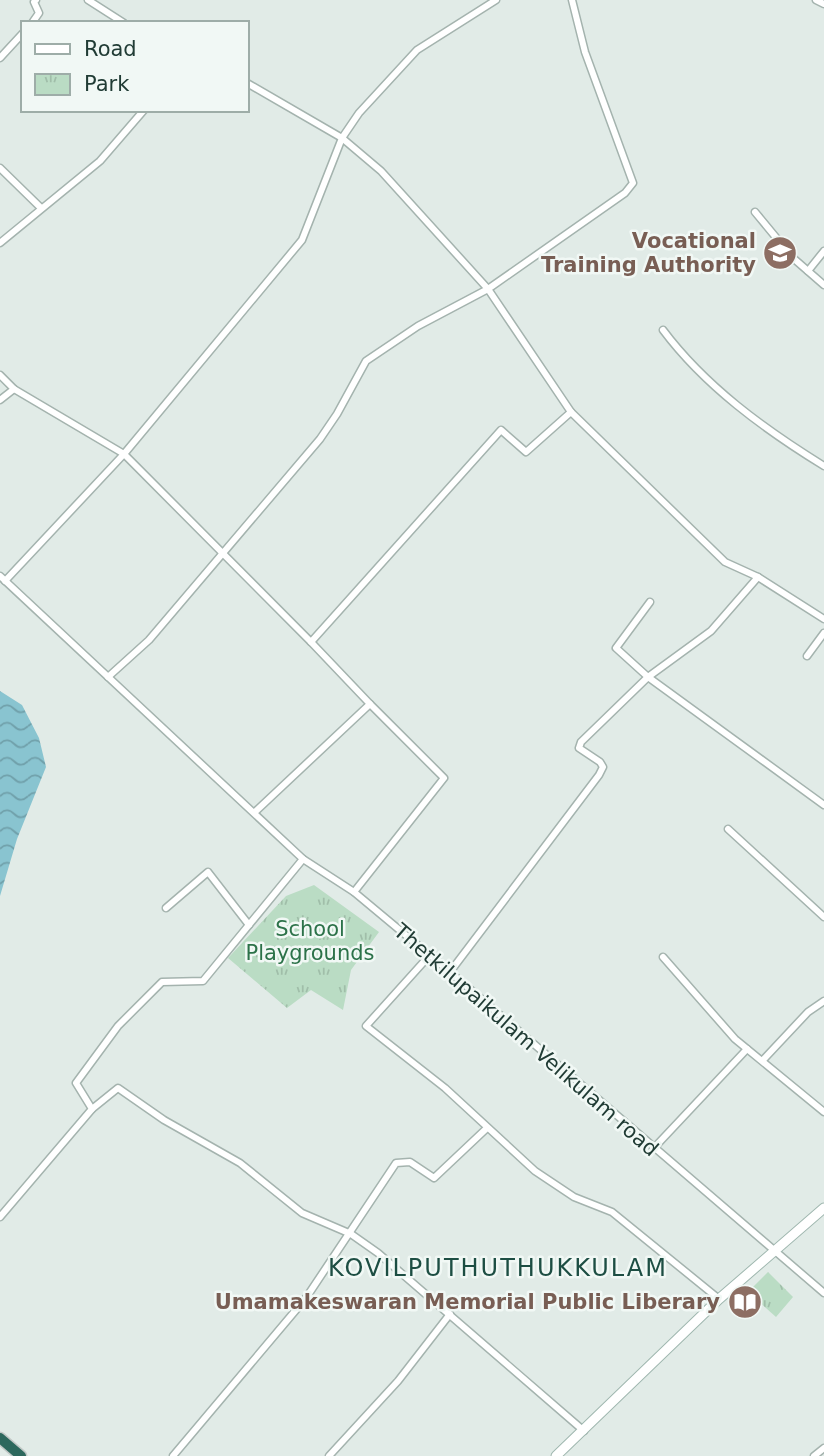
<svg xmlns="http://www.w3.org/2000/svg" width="824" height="1456" font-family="'DejaVu Sans',sans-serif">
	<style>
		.park { fill: url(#park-tufts) }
		.water { fill: url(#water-waves) }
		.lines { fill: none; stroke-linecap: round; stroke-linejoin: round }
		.street-casing { stroke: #a4b3ae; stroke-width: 9 }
		.secondary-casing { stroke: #9fb7af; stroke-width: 11 }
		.highway-casing { stroke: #c1c8c6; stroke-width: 13 }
		.street { stroke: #fff; stroke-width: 6 }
		.secondary { stroke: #fff; stroke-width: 9 }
		.highway { stroke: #2d685d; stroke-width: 10 }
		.labels { text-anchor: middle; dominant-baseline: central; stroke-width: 5; stroke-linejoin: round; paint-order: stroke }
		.education-label { font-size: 21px; font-weight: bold; fill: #785e54; stroke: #f1f8f5; text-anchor: end }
		.park-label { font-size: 21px; fill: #2c7249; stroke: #f1f8f5 }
		.street-label { font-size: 21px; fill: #213c35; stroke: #f1f8f5 }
		.quarter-label { font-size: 24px; letter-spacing: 2px; fill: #1d4e43; stroke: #f1f8f5 }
	</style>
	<defs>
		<pattern id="park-tufts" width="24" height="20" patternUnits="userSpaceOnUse" patternTransform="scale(1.75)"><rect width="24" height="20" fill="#badcc4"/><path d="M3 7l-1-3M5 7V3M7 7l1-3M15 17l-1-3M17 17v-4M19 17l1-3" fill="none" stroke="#a0bea9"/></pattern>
		<pattern id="water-waves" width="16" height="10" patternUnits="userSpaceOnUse" patternTransform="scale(1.75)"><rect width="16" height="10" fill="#89c4d0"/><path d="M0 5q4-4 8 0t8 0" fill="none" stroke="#70a0aa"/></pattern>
	</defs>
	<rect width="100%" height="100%" fill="#e1ebe7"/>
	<g class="park">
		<path d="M 314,885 L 379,932 L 351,970 L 343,1010 L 311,990 L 287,1008 L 228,958 L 286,896 Z"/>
		<path d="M 768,1272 L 793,1297 L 776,1317 L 748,1292 Z"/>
	</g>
	<path class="water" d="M 0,691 L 22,705 L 39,738 L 46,767 L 17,839 L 0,896 Z"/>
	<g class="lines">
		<g class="street-casing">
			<g id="street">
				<path d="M 88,0 L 124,23"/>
				<path d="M 816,0 L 824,4"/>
				<path d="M 32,23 L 39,13 L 34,2 L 36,0"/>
				<path d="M 0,58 L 23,33"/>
				<path d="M 0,168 L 41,208"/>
				<path d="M 755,212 L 793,258 L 824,285"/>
				<path d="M 0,243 L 100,161 L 144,110"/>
				<path d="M 808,271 L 824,251"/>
				<path d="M 663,330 C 705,386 764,429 824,466"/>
				<path d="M 0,375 L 14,389"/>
				<path d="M 0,400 L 14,389 L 124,454 L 311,642"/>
				<path d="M 571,412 L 488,289 L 625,193 L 633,183 L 585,52 L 572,0"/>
				<path d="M 0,576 L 303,859 L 354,892 L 450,972 L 824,1293"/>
				<path d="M 5,581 L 124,454 L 302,240 L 342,138 L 359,113 L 417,50 L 496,0"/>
				<path d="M 650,602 L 616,648 L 648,677 L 824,805"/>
				<path d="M 807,656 L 824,633"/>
				<path d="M 108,677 L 149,640 L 320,439 L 337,414 L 366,361 L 418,326 L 488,289 L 381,171 L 342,138 L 247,83"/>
				<path d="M 256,811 L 370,704 L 311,642 L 501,430 L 526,452 L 571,412 L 725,562 L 758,577 L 824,619"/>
				<path d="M 728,829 L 824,917"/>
				<path d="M 354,892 L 444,778 L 370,704"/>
				<path d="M 166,908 L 208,872 L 249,925"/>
				<path d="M 429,956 L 366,1026 L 445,1088 L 535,1171 L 574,1197 L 612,1212 L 719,1299"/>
				<path d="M 663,957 L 735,1039 L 824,1112"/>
				<path d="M 450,972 L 599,775 L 603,767 L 600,762 L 579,748 L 581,742 L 648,677 L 711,631 L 758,577"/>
				<path d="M 763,1060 L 808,1012 L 824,1001"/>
				<path d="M 92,1109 L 118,1088 L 164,1120 L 240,1163 L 302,1213 L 351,1234 L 378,1253 L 584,1431"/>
				<path d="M 653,1149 L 747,1049"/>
				<path d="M 0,1217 L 92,1109 L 76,1083 L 118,1026 L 162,982 L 203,981 L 303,859"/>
				<path d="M 173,1456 L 306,1298 L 396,1163 L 410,1162 L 434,1178 L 487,1128"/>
				<path d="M 329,1456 L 398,1381 L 450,1314"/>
				<path d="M 814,1456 L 824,1448"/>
			</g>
		</g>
		<g class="secondary-casing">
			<path id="secondary" d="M 556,1456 L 719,1299 L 824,1208"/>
		</g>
		<g class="highway-casing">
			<path id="highway" d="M 0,1438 L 21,1456"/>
		</g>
		<use href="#street" class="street"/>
		<use href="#secondary" class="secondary"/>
		<use href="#highway" class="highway"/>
	</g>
	<defs>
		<g id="university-disc" transform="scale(1.75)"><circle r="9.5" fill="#8d6e63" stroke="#f1f8f5"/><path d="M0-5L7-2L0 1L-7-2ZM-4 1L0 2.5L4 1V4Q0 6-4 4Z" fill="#fff"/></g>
		<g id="library-disc" transform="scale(1.75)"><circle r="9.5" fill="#8d6e63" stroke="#f1f8f5"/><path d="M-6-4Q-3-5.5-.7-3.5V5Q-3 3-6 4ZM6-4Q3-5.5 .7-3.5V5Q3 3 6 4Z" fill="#fff"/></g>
	</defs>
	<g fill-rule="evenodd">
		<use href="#university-disc" x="780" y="253"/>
		<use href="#library-disc" x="745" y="1302"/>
	</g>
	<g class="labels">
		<g class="education-label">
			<text x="756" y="241">Vocational<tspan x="756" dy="24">Training Authority</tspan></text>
			<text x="720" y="1302">Umamakeswaran Memorial Public Liberary</text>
		</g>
		<g class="park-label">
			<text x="310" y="929">School<tspan x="310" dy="24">Playgrounds</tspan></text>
		</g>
		<g class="street-label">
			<text transform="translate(526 1040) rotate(41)">Thetkilupaikulam Velikulam road</text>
		</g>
		<g class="quarter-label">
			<text x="498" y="1268">KOVILPUTHUTHUKKULAM</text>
		</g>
	</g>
	<rect x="21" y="21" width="228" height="91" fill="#f1f8f5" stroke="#9eada8" stroke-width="2"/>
	<rect x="35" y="44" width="35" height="10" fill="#ffffff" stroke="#9eada8" stroke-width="2"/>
	<text x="84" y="56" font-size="21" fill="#213c35">Road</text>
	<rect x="35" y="74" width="35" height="21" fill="url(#park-tufts)" stroke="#9eada8" stroke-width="2"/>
	<text x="84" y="91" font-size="21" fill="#213c35">Park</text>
</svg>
